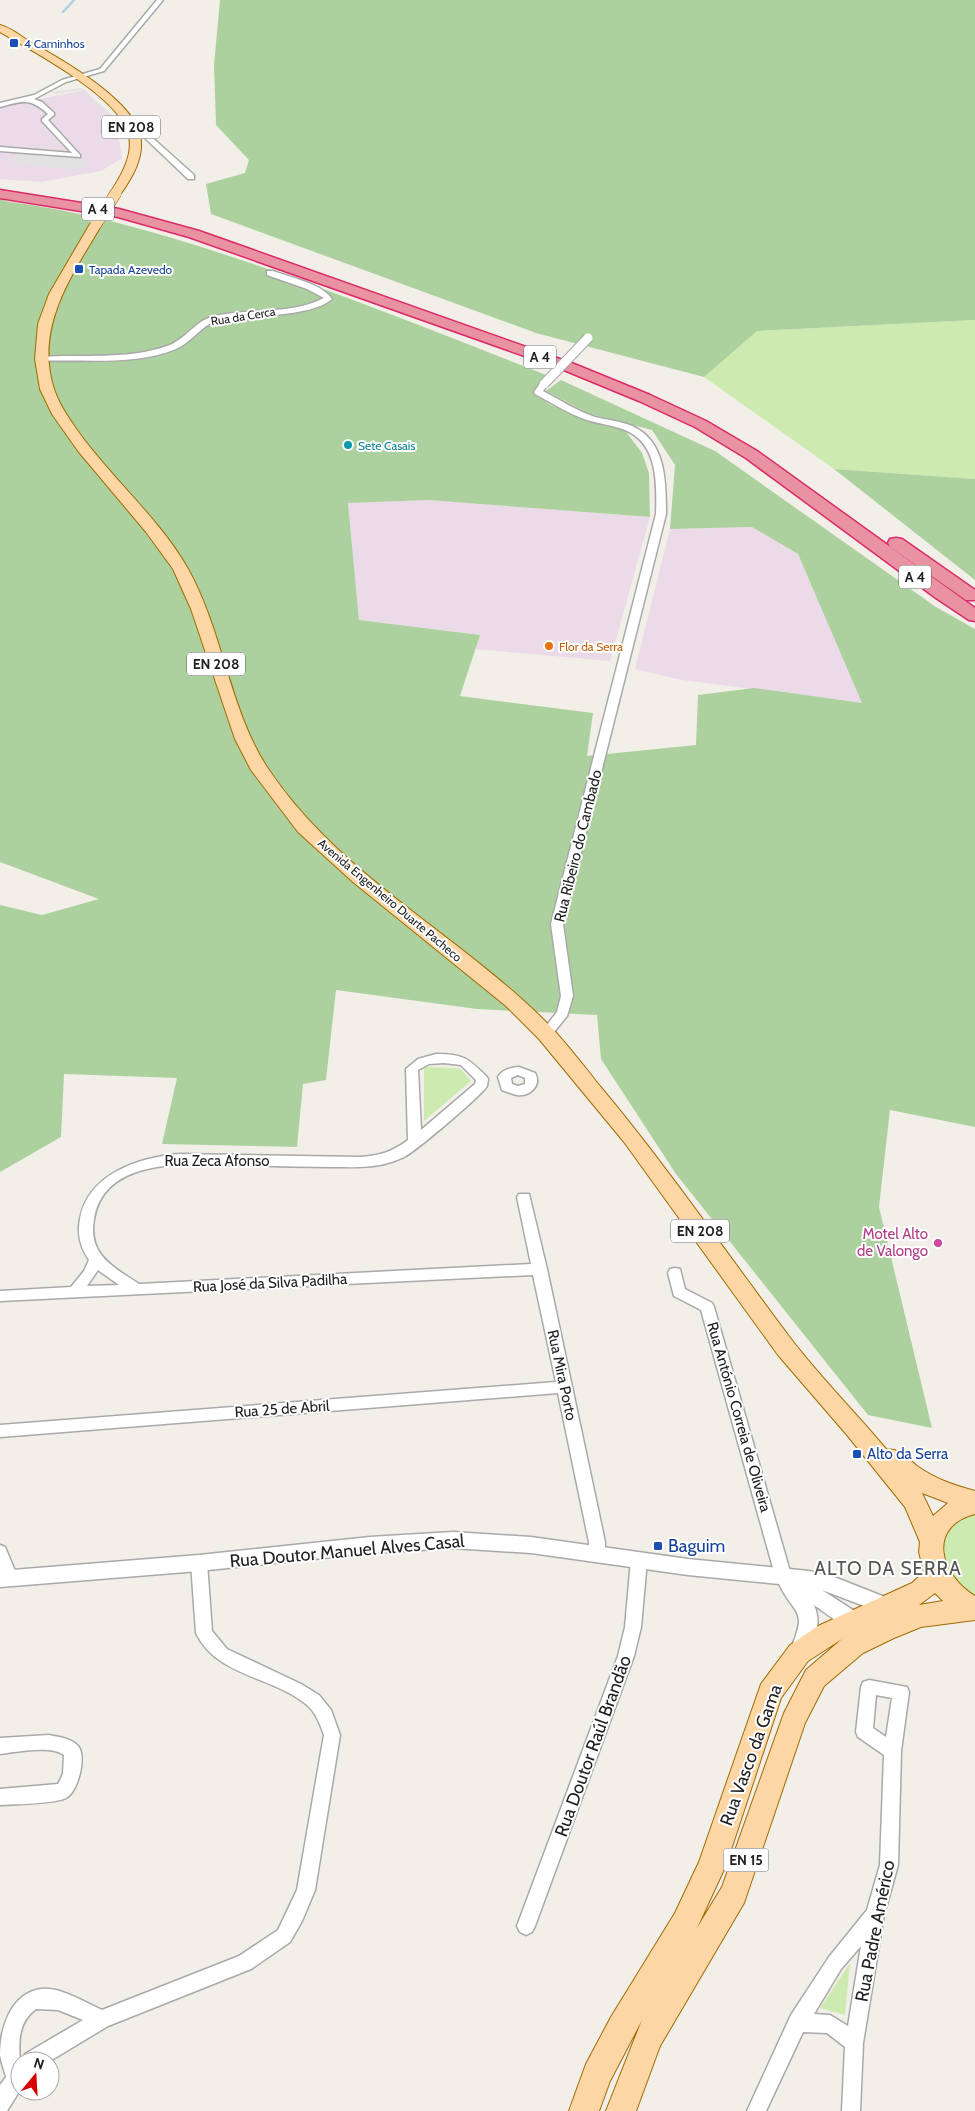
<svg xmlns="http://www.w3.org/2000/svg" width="975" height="2111" font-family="Cabin,sans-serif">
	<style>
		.industrial { fill: #ebdbe8 }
		.grass { fill: #cdebb0 }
		.forest { fill: #add19e }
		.parking { fill: #e2e2e2 }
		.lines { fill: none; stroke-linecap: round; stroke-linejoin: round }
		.stream { stroke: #aad3df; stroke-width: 2.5 }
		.minor-casing { stroke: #a9a9a9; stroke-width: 3 }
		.tertiary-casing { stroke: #a9a9a9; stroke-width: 3 }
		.primary-casing { stroke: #a06b00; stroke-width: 2 }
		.motorway-casing { stroke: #dc2a67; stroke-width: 3 }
		.minor { fill: #fff; fill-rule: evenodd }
		.tertiary { fill: #fff; fill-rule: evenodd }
		.primary { fill: #fcd6a4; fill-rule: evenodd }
		.motorway { fill: #e892a2; fill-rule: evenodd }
		.minor-bridge-casing { stroke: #a9a9a9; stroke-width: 11; stroke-linecap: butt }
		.primary-bridge-casing { stroke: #a06b00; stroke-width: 12; stroke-linecap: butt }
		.minor-bridge { stroke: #fff; stroke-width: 9 }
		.primary-bridge { stroke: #fcd6a4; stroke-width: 11 }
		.transit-dot { fill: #1a4fb4; stroke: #fff; stroke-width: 2 }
		.culture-dot { fill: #0f9aa8; stroke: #fff; stroke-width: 2 }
		.food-dot { fill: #e8710a; stroke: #fff; stroke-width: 2 }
		.hotel-dot { fill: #d1479c; stroke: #fff; stroke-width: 2 }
		.labels { text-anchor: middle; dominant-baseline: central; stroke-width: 4; stroke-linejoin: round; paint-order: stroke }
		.far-transit-label { font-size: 12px; fill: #164399; stroke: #fff; text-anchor: start }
		.far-street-label { font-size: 12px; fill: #222; stroke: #fff }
		.far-culture-label { font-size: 12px; fill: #0d838f; stroke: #fff; text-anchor: start }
		.far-food-label { font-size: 12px; fill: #c56008; stroke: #fff; text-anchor: start }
		.shield { fill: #fff; stroke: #646464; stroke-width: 1 }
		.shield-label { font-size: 14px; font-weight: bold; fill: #222 }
		.street-label { font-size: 15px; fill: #222; stroke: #fff }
		.hotel-label { font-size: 15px; fill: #b23c85; stroke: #fff; text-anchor: end }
		.transit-label { font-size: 15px; fill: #164399; stroke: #fff; text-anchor: start }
		.near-transit-label { font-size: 18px; fill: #164399; stroke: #fff; text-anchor: start }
		.near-street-label { font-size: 18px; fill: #222; stroke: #fff }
		.near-neighbourhood-label { font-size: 19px; letter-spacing: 1px; fill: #555; stroke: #fff }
	</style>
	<rect width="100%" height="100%" fill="#f2efe9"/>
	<g class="industrial">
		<path d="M 85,90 L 116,121 L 122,158 L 101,171 L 41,182 L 0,179 L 0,107 Z"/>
		<path d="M 428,500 L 650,517 L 610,661 L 475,649 L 480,635 L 359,620 L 348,502 Z"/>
		<path d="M 753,527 L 798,554 L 863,703 L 682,680 L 635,669 L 670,529 Z"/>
	</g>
	<g class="grass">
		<path d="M 975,320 L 975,479 L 834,469 L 704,377 L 756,331 Z"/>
		<path d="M 424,1067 L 458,1068 L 462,1070 L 471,1081 L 424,1121 Z"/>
		<path d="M 975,1514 L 975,1596 C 942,1577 926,1525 975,1514 Z"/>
		<path d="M 850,1963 L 845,2015 L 820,2008 Z"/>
	</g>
	<g class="forest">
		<path d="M 220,0 L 975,0 L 975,320 L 757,331 L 704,377 L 536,333 L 211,214 L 206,184 L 245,173 L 249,160 L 216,125 L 214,65 Z"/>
		<path d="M 0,199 L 6,200 L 4,201 C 105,214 200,245 296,279 C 380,309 463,342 546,375 L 534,393 L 549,404 L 574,416 L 620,428 L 627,433 L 642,453 L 649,473 L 650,517 L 428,500 L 348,503 L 359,620 L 480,635 L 460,696 L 593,713 L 587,756 L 696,745 L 698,695 L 754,688 L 862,703 L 798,554 L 752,527 L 670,529 L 675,465 L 652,430 L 590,414 L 546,391 L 561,380 L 715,451 L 936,607 L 975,629 L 975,1127 L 890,1110 L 879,1207 L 932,1428 L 868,1415 L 676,1174 L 601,1059 L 597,1015 L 477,1009 L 336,990 L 326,1080 L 303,1084 L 297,1147 L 162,1144 L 177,1078 L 64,1074 L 61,1137 L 0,1172 L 0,905 L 42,915 L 99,899 L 0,862 Z"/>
		<path d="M 834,469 L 975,479 L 975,580 Z"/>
	</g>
	<g class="parking">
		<path d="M 82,88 L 117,120 L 122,133 L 117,133 L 113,121 L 82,90 L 54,94 L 52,92 Z"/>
		<path d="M 19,152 L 84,159 L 89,165 L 80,170 L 10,162 Z"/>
	</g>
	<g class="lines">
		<path class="stream" d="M 63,12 L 74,0"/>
		<g class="minor-casing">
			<g id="minor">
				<path d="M 157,0 L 163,0 L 104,71 L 66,82 L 34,99 L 42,102 L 54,113 L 54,115 L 48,120 L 80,155 L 80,157 L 0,151 L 0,147 L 72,153 L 42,121 L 42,119 L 48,114 C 29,97 23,101 0,107 L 0,103 L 34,95 L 62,80 L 100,69 Z"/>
				<path d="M 124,116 L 128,116 L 194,175 L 194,179 L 188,179 L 124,118 Z"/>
				<path d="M 267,271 L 273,271 C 291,278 321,283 332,299 C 311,318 245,315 217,320 C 201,326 192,342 176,349 C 135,366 85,359 42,361 L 38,359 L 42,357 C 83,354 128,360 167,346 C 186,340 195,320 215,316 C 250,308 291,315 324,298 L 307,289 L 267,275 Z"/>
				<path d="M 541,382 L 548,384 L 543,391 C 560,400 577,411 595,417 C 607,420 620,421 632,426 C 666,441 666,482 666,514 L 563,924 L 573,996 L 567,1016 L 550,1037 L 546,1038 L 540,1034 L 557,1012 L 561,996 L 551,924 L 656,514 C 657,484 658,443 625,430 C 613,425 599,424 587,420 C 569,414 552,403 535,394 L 534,392 Z"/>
				<path d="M 436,1054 C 463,1054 468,1058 486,1076 L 488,1079 L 487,1086 C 481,1096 416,1151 404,1157 C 397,1160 387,1164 379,1165 C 365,1168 348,1167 334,1167 C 301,1167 268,1166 235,1165 C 190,1164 104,1156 94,1219 C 88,1255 112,1266 139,1284 L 531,1264 L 517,1197 L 519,1194 L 529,1194 L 547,1269 L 605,1542 L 605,1554 L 602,1559 L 597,1561 L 592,1559 L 589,1554 L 589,1542 L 558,1393 L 0,1437 L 0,1425 L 556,1382 L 533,1275 L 0,1301 L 0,1291 L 71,1287 L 84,1271 L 89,1260 C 80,1247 77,1234 80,1219 C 88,1174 139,1157 180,1154 L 359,1157 C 379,1156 392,1152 408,1140 L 406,1069 L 418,1059 ZM 444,1063 L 461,1065 L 476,1080 L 475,1084 L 421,1130 L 418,1070 L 429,1064 ZM 98,1270 L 119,1285 L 87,1286 Z"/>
				<path d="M 519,1067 L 535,1073 C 542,1085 530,1097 517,1095 C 512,1094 507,1092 502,1090 L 498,1077 C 503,1069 510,1068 519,1067 ZM 518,1075 L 525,1078 L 525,1084 L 518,1086 L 512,1084 L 511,1078 Z"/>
				<path d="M 675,1268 L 680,1269 L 685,1289 L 712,1303 L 714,1307 L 791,1575 L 789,1580 L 783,1582 L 777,1580 L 775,1575 L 701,1310 L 674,1296 L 668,1273 L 670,1269 Z"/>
				<path d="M 0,1545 L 5,1547 L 18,1578 L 16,1583 L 10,1585 L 4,1583 L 0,1572 Z"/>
				<path d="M 639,1553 L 645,1555 L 647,1560 L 641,1627 L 634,1656 L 535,1926 L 532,1932 L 526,1935 L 520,1932 L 517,1926 L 618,1656 L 625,1627 L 631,1560 L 633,1555 Z"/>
				<path d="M 199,1556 L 205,1558 L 207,1563 L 212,1631 L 227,1649 L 301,1684 L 319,1695 L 331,1710 L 340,1735 L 315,1890 L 302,1921 L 290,1942 L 251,1969 L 108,2026 L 50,2061 L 23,2061 L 25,2054 L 83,2020 L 58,2010 L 36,2009 C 10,2028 23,2059 20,2087 C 19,2094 11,2104 7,2111 L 0,2111 L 0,2085 L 6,2077 C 4,2069 1,2062 0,2055 C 0,2028 11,1993 41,1989 C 61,1987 84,2002 102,2010 L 239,1956 L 278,1930 L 297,1890 L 324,1735 C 320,1724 316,1713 307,1705 C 273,1676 217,1677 196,1633 L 191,1563 L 193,1558 Z"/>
				<path d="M 869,1680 L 907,1687 L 909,1692 L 901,1751 L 898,1865 L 884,1915 L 863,2043 L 860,2111 L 842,2111 L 845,2047 L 827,2033 L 803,2032 L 766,2111 L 747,2111 L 791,2015 L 829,1957 L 867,1910 L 880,1865 L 884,1755 L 858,1737 L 856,1732 L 861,1687 L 863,1682 ZM 876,1695 L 892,1698 L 886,1737 L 873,1728 ZM 861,1946 L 848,2026 L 830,2015 L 814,2014 L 841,1969 Z"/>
				<path d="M 49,1735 C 58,1737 71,1738 78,1746 C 87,1756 78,1792 66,1798 C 54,1804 15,1804 0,1805 L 0,1789 L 58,1784 L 63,1774 L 64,1755 C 51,1745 17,1752 0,1754 L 0,1738 Z"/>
			</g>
		</g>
		<g class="tertiary-casing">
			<path id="tertiary" d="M 453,1532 L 531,1537 L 688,1559 L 809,1571 L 834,1577 L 895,1601 L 898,1607 L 895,1613 L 888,1615 L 822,1590 L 859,1614 L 870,1617 L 873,1623 L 870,1629 C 851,1636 829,1615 814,1605 C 822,1623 815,1640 807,1657 L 800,1660 L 793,1657 L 790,1651 C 808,1608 796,1618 779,1584 L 688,1575 L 531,1553 L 453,1548 L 370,1553 L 199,1571 L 0,1587 L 0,1571 L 199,1555 L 370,1537 Z"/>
		</g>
		<g class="primary-casing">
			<g id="primary">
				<path d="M 0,25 C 11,28 21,36 30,42 C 61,59 132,99 140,135 C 145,157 132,178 120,195 L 116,196 L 110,193 C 121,176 135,153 128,132 C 116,95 34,52 0,32 Z"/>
				<path d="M 96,220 L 102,224 C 72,275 34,327 54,389 C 59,404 68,417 77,430 C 110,477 160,519 188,569 C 223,631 230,713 269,770 C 341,877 460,935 549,1025 C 567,1044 583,1065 599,1085 C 667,1166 727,1254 791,1339 C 821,1378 856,1413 887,1450 C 898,1447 909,1460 917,1466 C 935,1479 954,1485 975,1491 L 975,1514 C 926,1527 940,1575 975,1596 L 975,1620 L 921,1627 L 894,1638 L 863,1653 L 824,1686 L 805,1723 L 744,1903 L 660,2046 L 636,2111 L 606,2111 L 642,2020 L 610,2081 L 599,2111 L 569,2111 L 586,2064 L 611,2017 L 675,1913 L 699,1862 L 761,1684 L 790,1645 L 818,1626 L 912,1583 L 924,1572 L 919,1552 L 920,1542 L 905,1507 L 847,1435 L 778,1355 L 624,1142 L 539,1039 L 506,1006 L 353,882 L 298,832 L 251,770 L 235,739 L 191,609 L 173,569 L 146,532 L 78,451 L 52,414 L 40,389 L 35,359 L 38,324 L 49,294 L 90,224 ZM 922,1493 L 948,1503 L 933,1516 ZM 935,1593 L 943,1601 L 919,1605 ZM 842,1639 L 806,1670 L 784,1713 L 722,1887 L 697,1928 L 726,1865 L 781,1698 L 808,1661 Z"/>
			</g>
		</g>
		<g class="motorway-casing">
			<g id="motorway">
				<path d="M 0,190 L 119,209 L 199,231 L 574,364 L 650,395 L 706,421 L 757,451 L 975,608 L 975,621 L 969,620 L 936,598 L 746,458 L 695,427 L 639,401 L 564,370 L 189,237 L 118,217 L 0,198 Z"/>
				<path d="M 896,538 L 902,539 L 975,590 L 975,600 L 966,600 L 890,547 L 888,543 L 890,539 Z"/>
			</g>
		</g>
		<use href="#minor" class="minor"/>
		<use href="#tertiary" class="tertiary"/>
		<use href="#primary" class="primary"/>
		<use href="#motorway" class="motorway"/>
		<g class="minor-bridge-casing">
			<path id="minor-bridge" d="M 544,384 L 588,338"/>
		</g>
		<g class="primary-bridge-casing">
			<path id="primary-bridge" d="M 96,224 L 116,193"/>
		</g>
		<use href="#minor-bridge" class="minor-bridge"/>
		<use href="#primary-bridge" class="primary-bridge"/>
	</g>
	<g class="transit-dot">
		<rect x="9" y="38" width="10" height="10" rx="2.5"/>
		<rect x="74" y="264" width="10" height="10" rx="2.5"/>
		<rect x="852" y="1449" width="10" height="10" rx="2.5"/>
		<rect x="653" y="1541" width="10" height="10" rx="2.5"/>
	</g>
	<circle class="culture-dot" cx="348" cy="445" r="5"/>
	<circle class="food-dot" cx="549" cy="646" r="5"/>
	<circle class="hotel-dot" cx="938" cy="1243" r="5"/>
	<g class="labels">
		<g class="far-transit-label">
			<text x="24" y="43">4 Caminhos</text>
			<text x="89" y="269">Tapada Azevedo</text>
		</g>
		<g class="far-street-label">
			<text transform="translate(243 316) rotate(-9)">Rua da Cerca</text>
			<text transform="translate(390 900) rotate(40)">Avenida Engenheiro Duarte Pacheco</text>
		</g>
		<g class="far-culture-label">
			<text x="358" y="445">Sete Casais</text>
		</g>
		<g class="far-food-label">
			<text x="559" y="646">Flor da Serra</text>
		</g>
		<g class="shield">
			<rect x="102" y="115.5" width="58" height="23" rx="4"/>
			<rect x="82" y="197.5" width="32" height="23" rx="4"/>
			<rect x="524" y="345.5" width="32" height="23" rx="4"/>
			<rect x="899" y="565.5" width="32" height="23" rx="4"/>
			<rect x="187" y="652.5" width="58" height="23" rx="4"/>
			<rect x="671" y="1219.5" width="58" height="23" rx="4"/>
			<rect x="723.5" y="1848.5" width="45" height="23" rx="4"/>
		</g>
		<g class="shield-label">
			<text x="131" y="127">EN 208</text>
			<text x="98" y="209">A 4</text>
			<text x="540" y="357">A 4</text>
			<text x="915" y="577">A 4</text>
			<text x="216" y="664">EN 208</text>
			<text x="700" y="1231">EN 208</text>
			<text x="746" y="1860">EN 15</text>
		</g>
		<g class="street-label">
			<text transform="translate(578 846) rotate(-76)">Rua Ribeiro do Cambado</text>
			<text x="217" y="1161">Rua Zeca Afonso</text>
			<text transform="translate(270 1283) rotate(-3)">Rua José da Silva Padilha</text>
			<text transform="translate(562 1375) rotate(78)">Rua Mira Porto</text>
			<text transform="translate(282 1409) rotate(-4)">Rua 25 de Abril</text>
			<text transform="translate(739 1417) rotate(74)">Rua António Correia de Oliveira</text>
		</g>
		<g class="hotel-label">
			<text x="928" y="1234">Motel Alto<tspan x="928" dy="17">de Valongo</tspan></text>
		</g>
		<g class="transit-label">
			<text x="867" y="1454">Alto da Serra</text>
		</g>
		<g class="near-transit-label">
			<text x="668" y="1546">Baguim</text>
		</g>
		<g class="near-street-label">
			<text transform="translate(347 1551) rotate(-5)">Rua Doutor Manuel Alves Casal</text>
			<text transform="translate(593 1746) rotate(-70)">Rua Doutor Raúl Brandão</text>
			<text transform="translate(751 1755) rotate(-70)">Rua Vasco da Gama</text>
			<text transform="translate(875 1931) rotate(-79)">Rua Padre Américo</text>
		</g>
		<g class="near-neighbourhood-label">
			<text x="888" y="1568">ALTO DA SERRA</text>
		</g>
	</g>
	<g transform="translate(35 2076) rotate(18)"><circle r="24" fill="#ffffff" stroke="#a7a7a7"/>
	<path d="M0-4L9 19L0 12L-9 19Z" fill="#d40000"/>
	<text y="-8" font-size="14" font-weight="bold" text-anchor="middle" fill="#222222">N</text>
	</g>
</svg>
